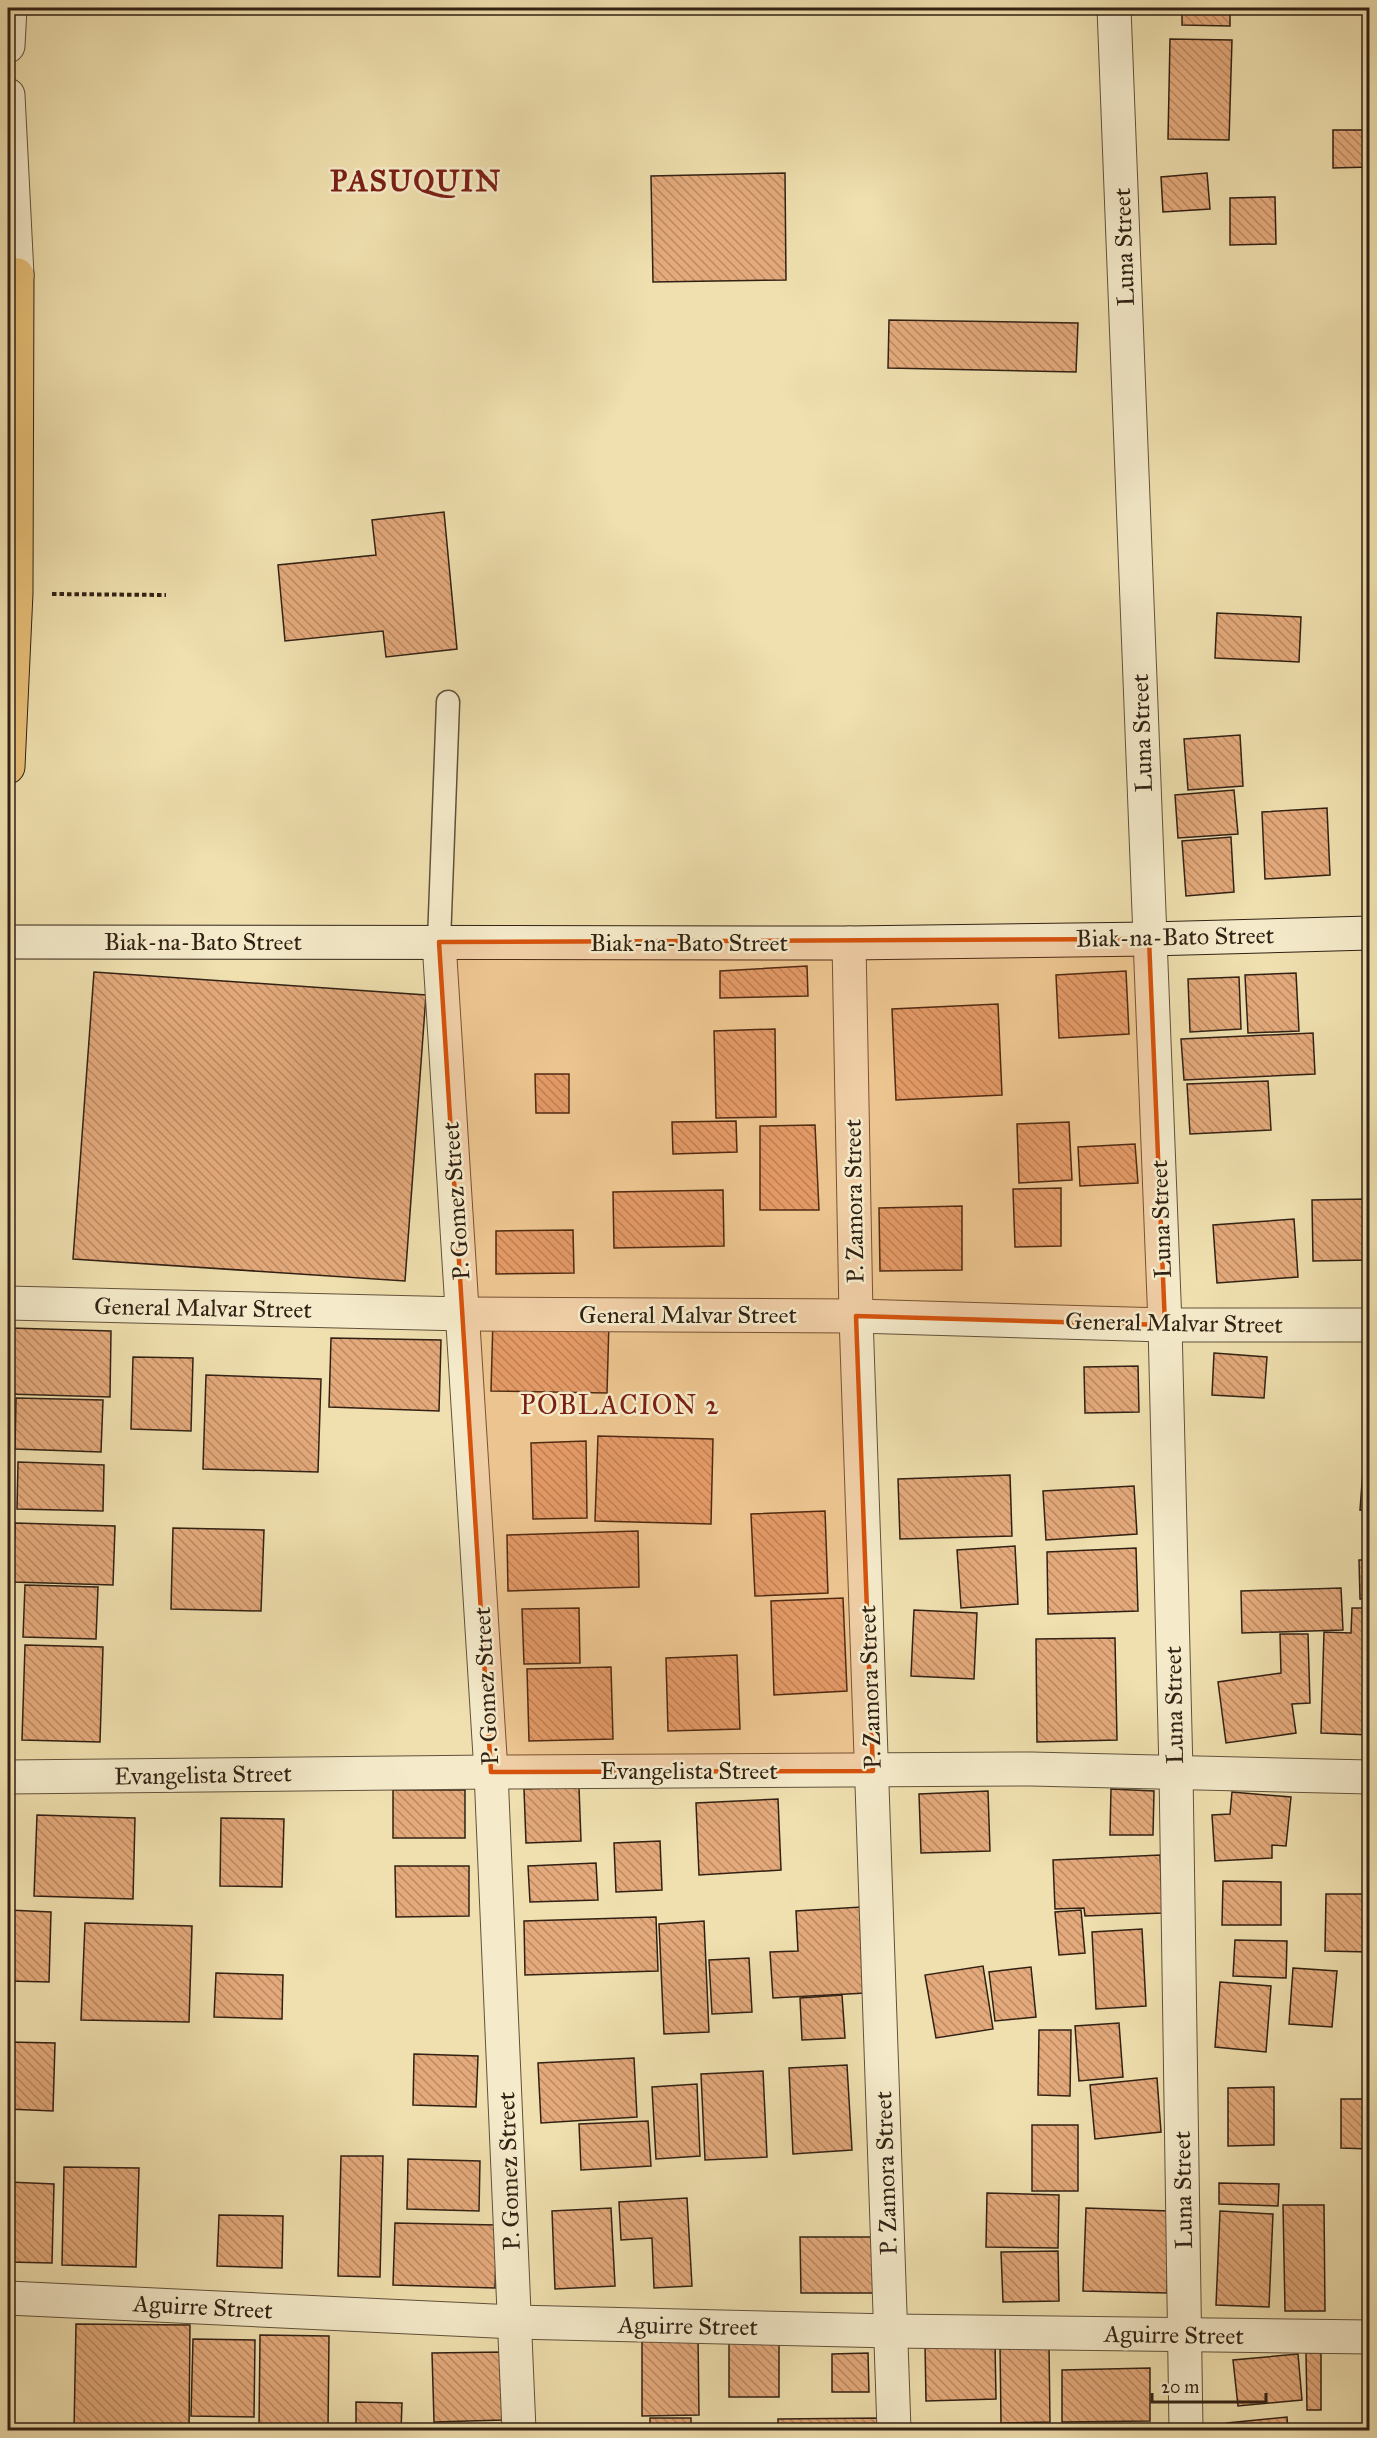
<svg xmlns="http://www.w3.org/2000/svg" width="1377" height="2438" font-family="'IM FELL Great Primer',serif">
	<style>
		.building { fill: url(#building-back-hatch); stroke: #312114; stroke-width: 1.5 }
		.lines { fill: none; stroke-linecap: round; stroke-linejoin: round }
		.lane-casing { stroke: #61513b; stroke-width: 25 }
		.street-casing { stroke: #61513b; stroke-width: 35 }
		.secondary-casing { stroke: #312114; stroke-width: 35 }
		.primary-casing { stroke: #312114; stroke-width: 35 }
		.path { stroke: #312114; stroke-width: 4; stroke-dasharray: 4.5 3; stroke-linecap: butt }
		.lane { stroke: #f5ebcb; stroke-width: 22 }
		.street { stroke: #f5ebcb; stroke-width: 33 }
		.secondary { stroke: #f5ebcb; stroke-width: 33 }
		.primary { stroke: #e8c078; stroke-width: 33 }
		.marked { fill: #d6530d; fill-opacity: 0.2; stroke: #d6530d; stroke-width: 4.5; stroke-linejoin: round }
		.labels { text-anchor: middle; dominant-baseline: central; stroke-width: 5; stroke-linejoin: round; paint-order: stroke }
		.street-label { font-size: 24px; fill: #312114; stroke: #f5ebcb }
		.quarter-label { font-size: 27px; letter-spacing: 1.5px; fill: #7a1f14; stroke: #f5ebcb }
		.district-label { font-size: 30px; font-weight: bold; letter-spacing: 1.5px; fill: #7a1f14; stroke: #f5ebcb }
	</style>
	<defs>
		<pattern id="building-back-hatch" width="6" height="6" patternUnits="userSpaceOnUse" patternTransform="scale(1.5)"><rect width="6" height="6" fill="#e5aa7c"/><path d="M-1 5l2 2M0 0l6 6M5-1l2 2" fill="none" stroke="#ba8a64"/></pattern>
	</defs>
	<rect width="100%" height="100%" fill="#f0e0af"/>
	<filter id="stains"><feTurbulence type="fractalNoise" baseFrequency=".00333" numOctaves="4"/><feColorMatrix values="0 0 0 0 .2 0 0 0 0 .09 0 0 0 0 .02 0 0 0 .5 -.17"/></filter>
	<radialGradient id="worn" r=".72"><stop offset=".6" stop-color="#630" stop-opacity="0"/><stop offset="1" stop-color="#630" stop-opacity=".3"/></radialGradient>
	<g class="building">
		<path d="M 1182,8 L 1230,8 L 1230,26 L 1182,25 Z"/>
		<path d="M 1170,39 L 1232,40 L 1229,140 L 1168,139 Z"/>
		<path d="M 1333,130 L 1370,130 L 1370,167 L 1333,168 Z"/>
		<path d="M 785,173 L 786,280 L 653,282 L 651,176 Z"/>
		<path d="M 1207,173 L 1210,209 L 1163,212 L 1161,177 Z"/>
		<path d="M 1275,197 L 1276,244 L 1230,245 L 1230,198 Z"/>
		<path d="M 889,320 L 1078,323 L 1076,372 L 888,368 Z"/>
		<path d="M 444,512 L 457,649 L 386,657 L 383,631 L 285,641 L 278,565 L 376,555 L 372,520 Z"/>
		<path d="M 1217,613 L 1301,617 L 1299,662 L 1215,658 Z"/>
		<path d="M 1240,735 L 1243,786 L 1188,790 L 1184,739 Z"/>
		<path d="M 1234,790 L 1238,834 L 1178,838 L 1175,795 Z"/>
		<path d="M 1327,808 L 1330,875 L 1265,879 L 1262,812 Z"/>
		<path d="M 1231,837 L 1234,892 L 1186,896 L 1182,841 Z"/>
		<path d="M 807,966 L 808,996 L 720,998 L 720,971 Z"/>
		<path d="M 1126,971 L 1129,1034 L 1059,1038 L 1056,975 Z"/>
		<path d="M 94,972 L 426,995 L 405,1281 L 73,1259 Z"/>
		<path d="M 1296,973 L 1299,1031 L 1248,1033 L 1245,975 Z"/>
		<path d="M 1239,977 L 1241,1029 L 1190,1032 L 1188,979 Z"/>
		<path d="M 998,1004 L 1002,1095 L 896,1100 L 892,1009 Z"/>
		<path d="M 775,1029 L 776,1117 L 716,1118 L 714,1031 Z"/>
		<path d="M 1313,1033 L 1315,1074 L 1184,1080 L 1181,1039 Z"/>
		<path d="M 535,1074 L 569,1074 L 569,1113 L 536,1113 Z"/>
		<path d="M 1268,1081 L 1271,1130 L 1190,1134 L 1187,1084 Z"/>
		<path d="M 736,1121 L 737,1152 L 673,1154 L 672,1122 Z"/>
		<path d="M 1069,1122 L 1072,1180 L 1019,1183 L 1017,1124 Z"/>
		<path d="M 815,1125 L 819,1210 L 760,1210 L 760,1126 Z"/>
		<path d="M 1135,1144 L 1138,1183 L 1080,1186 L 1078,1147 Z"/>
		<path d="M 1061,1188 L 1061,1246 L 1015,1247 L 1013,1189 Z"/>
		<path d="M 723,1190 L 724,1246 L 614,1248 L 613,1192 Z"/>
		<path d="M 1368,1199 L 1369,1260 L 1313,1261 L 1312,1200 Z"/>
		<path d="M 962,1206 L 962,1270 L 880,1271 L 879,1208 Z"/>
		<path d="M 1294,1219 L 1298,1277 L 1217,1283 L 1213,1225 Z"/>
		<path d="M 573,1230 L 574,1273 L 496,1274 L 496,1231 Z"/>
		<path d="M 493,1319 L 609,1321 L 607,1393 L 491,1391 Z"/>
		<path d="M 10,1328 L 111,1331 L 110,1397 L 8,1394 Z"/>
		<path d="M 331,1338 L 441,1340 L 439,1411 L 329,1407 Z"/>
		<path d="M 1214,1353 L 1267,1357 L 1264,1398 L 1212,1395 Z"/>
		<path d="M 133,1357 L 193,1358 L 191,1431 L 131,1429 Z"/>
		<path d="M 1138,1366 L 1139,1412 L 1085,1413 L 1084,1367 Z"/>
		<path d="M 206,1375 L 321,1379 L 318,1472 L 203,1469 Z"/>
		<path d="M 16,1398 L 103,1400 L 101,1452 L 15,1449 Z"/>
		<path d="M 598,1436 L 713,1439 L 711,1524 L 595,1521 Z"/>
		<path d="M 586,1441 L 587,1518 L 533,1519 L 531,1443 Z"/>
		<path d="M 18,1462 L 104,1465 L 103,1511 L 17,1509 Z"/>
		<path d="M 1363,1470 L 1370,1470 L 1370,1511 L 1360,1510 Z"/>
		<path d="M 1010,1475 L 1012,1536 L 900,1539 L 898,1479 Z"/>
		<path d="M 1134,1486 L 1137,1534 L 1046,1540 L 1043,1491 Z"/>
		<path d="M 825,1511 L 828,1593 L 755,1596 L 751,1514 Z"/>
		<path d="M 15,1523 L 115,1526 L 113,1585 L 13,1582 Z"/>
		<path d="M 173,1528 L 264,1530 L 261,1611 L 171,1609 Z"/>
		<path d="M 638,1531 L 639,1587 L 508,1591 L 507,1535 Z"/>
		<path d="M 1015,1546 L 1018,1604 L 961,1608 L 957,1550 Z"/>
		<path d="M 1136,1548 L 1138,1611 L 1048,1614 L 1047,1552 Z"/>
		<path d="M 1359,1560 L 1370,1560 L 1370,1599 L 1360,1599 Z"/>
		<path d="M 25,1585 L 98,1587 L 96,1639 L 23,1637 Z"/>
		<path d="M 1341,1588 L 1343,1630 L 1242,1633 L 1241,1591 Z"/>
		<path d="M 843,1598 L 847,1691 L 774,1695 L 771,1601 Z"/>
		<path d="M 579,1608 L 580,1663 L 524,1664 L 522,1609 Z"/>
		<path d="M 1352,1608 L 1370,1608 L 1370,1735 L 1321,1733 L 1324,1632 L 1351,1633 Z"/>
		<path d="M 914,1610 L 977,1613 L 974,1679 L 911,1676 Z"/>
		<path d="M 1280,1634 L 1308,1634 L 1310,1703 L 1292,1704 L 1296,1733 L 1226,1743 L 1218,1682 L 1281,1673 Z"/>
		<path d="M 1115,1638 L 1117,1740 L 1037,1742 L 1036,1639 Z"/>
		<path d="M 25,1645 L 103,1647 L 100,1742 L 22,1740 Z"/>
		<path d="M 737,1655 L 740,1729 L 668,1731 L 666,1658 Z"/>
		<path d="M 611,1667 L 613,1739 L 529,1741 L 527,1669 Z"/>
		<path d="M 579,1787 L 581,1841 L 526,1843 L 524,1789 Z"/>
		<path d="M 1111,1789 L 1154,1791 L 1153,1835 L 1110,1835 Z"/>
		<rect x="393" y="1790" width="72" height="48"/>
		<path d="M 988,1791 L 990,1851 L 921,1853 L 919,1794 Z"/>
		<path d="M 1232,1792 L 1291,1797 L 1286,1846 L 1272,1845 L 1272,1858 L 1215,1861 L 1212,1815 L 1230,1814 Z"/>
		<path d="M 778,1799 L 781,1870 L 699,1875 L 696,1803 Z"/>
		<path d="M 37,1815 L 135,1818 L 133,1899 L 34,1896 Z"/>
		<path d="M 221,1818 L 284,1819 L 282,1887 L 220,1886 Z"/>
		<path d="M 660,1841 L 662,1890 L 616,1892 L 614,1843 Z"/>
		<path d="M 1160,1855 L 1163,1913 L 1085,1916 L 1084,1908 L 1055,1909 L 1053,1860 Z"/>
		<path d="M 596,1863 L 598,1900 L 530,1902 L 528,1866 Z"/>
		<path d="M 395,1866 L 469,1866 L 469,1916 L 396,1917 Z"/>
		<path d="M 1223,1881 L 1281,1882 L 1281,1925 L 1222,1925 Z"/>
		<path d="M 1326,1894 L 1370,1894 L 1370,1952 L 1325,1951 Z"/>
		<path d="M 861,1907 L 866,1993 L 773,1998 L 770,1952 L 798,1951 L 796,1911 Z"/>
		<path d="M 8,1910 L 51,1912 L 49,1982 L 8,1981 Z"/>
		<path d="M 1081,1910 L 1085,1953 L 1059,1955 L 1055,1912 Z"/>
		<path d="M 656,1917 L 658,1971 L 525,1975 L 524,1921 Z"/>
		<path d="M 704,1921 L 709,2032 L 664,2034 L 659,1924 Z"/>
		<path d="M 85,1923 L 192,1926 L 189,2022 L 81,2020 Z"/>
		<path d="M 1142,1929 L 1146,2006 L 1096,2009 L 1092,1932 Z"/>
		<path d="M 1235,1940 L 1287,1941 L 1286,1978 L 1233,1976 Z"/>
		<path d="M 749,1958 L 752,2012 L 712,2014 L 709,1960 Z"/>
		<path d="M 983,1966 L 993,2029 L 936,2038 L 925,1975 Z"/>
		<path d="M 1031,1967 L 1036,2017 L 995,2021 L 989,1972 Z"/>
		<path d="M 1293,1968 L 1337,1971 L 1332,2027 L 1289,2024 Z"/>
		<path d="M 216,1973 L 283,1975 L 282,2019 L 214,2017 Z"/>
		<path d="M 1220,1982 L 1271,1986 L 1266,2052 L 1215,2047 Z"/>
		<path d="M 842,1995 L 845,2038 L 802,2040 L 800,1998 Z"/>
		<path d="M 1119,2023 L 1123,2077 L 1079,2081 L 1075,2026 Z"/>
		<path d="M 1039,2030 L 1071,2030 L 1070,2096 L 1038,2095 Z"/>
		<path d="M 8,2042 L 55,2043 L 53,2111 L 8,2109 Z"/>
		<path d="M 414,2054 L 478,2056 L 476,2107 L 413,2105 Z"/>
		<path d="M 634,2058 L 637,2117 L 541,2123 L 538,2063 Z"/>
		<path d="M 847,2065 L 852,2150 L 793,2154 L 789,2068 Z"/>
		<path d="M 763,2071 L 767,2157 L 705,2160 L 701,2074 Z"/>
		<path d="M 1157,2078 L 1161,2132 L 1095,2139 L 1090,2085 Z"/>
		<path d="M 697,2084 L 700,2156 L 656,2159 L 652,2087 Z"/>
		<path d="M 1274,2087 L 1274,2145 L 1228,2146 L 1228,2088 Z"/>
		<path d="M 1341,2099 L 1370,2099 L 1370,2149 L 1341,2148 Z"/>
		<path d="M 648,2121 L 651,2166 L 581,2170 L 579,2124 Z"/>
		<rect x="1032" y="2125" width="46" height="66"/>
		<path d="M 341,2156 L 383,2156 L 380,2277 L 338,2276 Z"/>
		<path d="M 408,2159 L 480,2161 L 479,2211 L 407,2209 Z"/>
		<path d="M 64,2167 L 139,2168 L 136,2267 L 62,2265 Z"/>
		<path d="M 8,2182 L 54,2184 L 52,2263 L 8,2262 Z"/>
		<path d="M 1219,2183 L 1279,2184 L 1278,2206 L 1219,2204 Z"/>
		<path d="M 987,2193 L 1059,2195 L 1058,2248 L 986,2247 Z"/>
		<path d="M 687,2198 L 692,2286 L 654,2288 L 652,2238 L 621,2240 L 619,2202 Z"/>
		<path d="M 1283,2205 L 1324,2205 L 1325,2311 L 1285,2311 Z"/>
		<path d="M 611,2208 L 615,2286 L 555,2289 L 552,2211 Z"/>
		<path d="M 1086,2208 L 1169,2211 L 1167,2293 L 1083,2291 Z"/>
		<path d="M 1220,2211 L 1273,2214 L 1269,2307 L 1216,2305 Z"/>
		<path d="M 219,2215 L 283,2216 L 282,2268 L 217,2266 Z"/>
		<path d="M 395,2223 L 497,2225 L 495,2288 L 393,2285 Z"/>
		<path d="M 800,2237 L 877,2237 L 877,2293 L 801,2293 Z"/>
		<path d="M 1058,2251 L 1059,2301 L 1003,2302 L 1001,2252 Z"/>
		<path d="M 76,2324 L 190,2325 L 189,2430 L 74,2430 Z"/>
		<path d="M 260,2335 L 329,2336 L 328,2430 L 259,2430 Z"/>
		<path d="M 698,2336 L 699,2415 L 642,2416 L 642,2337 Z"/>
		<path d="M 193,2339 L 255,2340 L 254,2417 L 191,2416 Z"/>
		<path d="M 779,2342 L 779,2397 L 729,2397 L 729,2343 Z"/>
		<path d="M 995,2342 L 996,2399 L 926,2401 L 925,2343 Z"/>
		<path d="M 1049,2344 L 1050,2422 L 1001,2423 L 1000,2345 Z"/>
		<path d="M 503,2352 L 504,2420 L 434,2422 L 432,2353 Z"/>
		<path d="M 868,2353 L 869,2392 L 832,2392 L 832,2354 Z"/>
		<path d="M 1306,2353 L 1321,2353 L 1321,2410 L 1307,2410 Z"/>
		<path d="M 1298,2354 L 1302,2400 L 1238,2406 L 1233,2360 Z"/>
		<path d="M 1150,2368 L 1150,2421 L 1062,2422 L 1062,2370 Z"/>
		<path d="M 356,2402 L 402,2403 L 401,2430 L 356,2430 Z"/>
		<path d="M 1287,2417 L 1288,2430 L 1228,2430 L 1227,2423 Z"/>
		<rect x="650" y="2418" width="41" height="12"/>
		<path d="M 879,2418 L 879,2430 L 778,2430 L 778,2419 Z"/>
	</g>
	<g class="lines">
		<g class="lane-casing">
			<path id="lane" d="M 439,942 L 448,702"/>
		</g>
		<g class="street-casing">
			<g id="street">
				<path d="M 1114,8 L 1165,1325 L 1176,1772 L 1186,2430"/>
				<path d="M 8,46 L 10,8"/>
				<path d="M 8,95 L 17,275"/>
				<path d="M 439,942 L 491,1772 L 519,2430"/>
				<path d="M 849,943 L 856,1316 L 894,2430"/>
				<path d="M 8,1303 L 464,1314 L 856,1316 L 1165,1325 L 1370,1325"/>
				<path d="M 8,1777 L 491,1772 L 1031,1769 L 1370,1777"/>
				<path d="M 8,2298 L 515,2322 L 892,2331 L 1370,2337"/>
			</g>
		</g>
		<g class="secondary-casing">
			<path id="secondary" d="M 8,942 L 849,943 L 1149,939 L 1370,933"/>
		</g>
		<g class="primary-casing">
			<path id="primary" d="M 8,274 L 17,275 L 16,593 L 8,767"/>
		</g>
		<path class="path" d="M 52,594 L 166,595"/>
		<use href="#lane" class="lane"/>
		<use href="#street" class="street"/>
		<use href="#secondary" class="secondary"/>
		<use href="#primary" class="primary"/>
	</g>
	<path class="marked" d="M 1149,939 L 1165,1325 L 856,1316 L 873,1771 L 491,1772 L 439,942 Z"/>
	<g class="labels">
		<g class="street-label">
			<text transform="translate(1124 247) rotate(-92)">Luna Street</text>
			<text transform="translate(1142 733) rotate(-92)">Luna Street</text>
			<text transform="translate(1175 937) rotate(-1)">Biak-na-Bato Street</text>
			<text x="203" y="942">Biak-na-Bato Street</text>
			<text x="689" y="943">Biak-na-Bato Street</text>
			<text transform="translate(456 1201) rotate(-94)">P. Gomez Street</text>
			<text transform="translate(854 1201) rotate(-91)">P. Zamora Street</text>
			<text transform="translate(1161 1219) rotate(-92)">Luna Street</text>
			<text transform="translate(203 1308) rotate(1)">General Malvar Street</text>
			<text x="688" y="1315">General Malvar Street</text>
			<text transform="translate(1174 1323) rotate(1)">General Malvar Street</text>
			<text transform="translate(486 1686) rotate(-93)">P. Gomez Street</text>
			<text transform="translate(870 1687) rotate(-92)">P. Zamora Street</text>
			<text transform="translate(1174 1705) rotate(-91)">Luna Street</text>
			<text x="689" y="1771">Evangelista Street</text>
			<text transform="translate(203 1775) rotate(-1)">Evangelista Street</text>
			<text transform="translate(509 2171) rotate(-92)">P. Gomez Street</text>
			<text transform="translate(886 2173) rotate(-92)">P. Zamora Street</text>
			<text transform="translate(1183 2190) rotate(-91)">Luna Street</text>
			<text transform="translate(203 2307) rotate(3)">Aguirre Street</text>
			<text transform="translate(688 2326) rotate(1)">Aguirre Street</text>
			<text transform="translate(1174 2335) rotate(1)">Aguirre Street</text>
		</g>
		<g class="quarter-label">
			<text x="620" y="1404">POBLACION 2</text>
		</g>
		<g class="district-label">
			<text x="416" y="181">PASUQUIN</text>
		</g>
	</g>
	<rect width="1377" height="2438" fill="none" stroke="#f0e0af" stroke-width="30"/>
	<rect x="9" y="9" width="1359" height="2420" fill="none" stroke="#312114" stroke-width="3"/>
	<rect x="15" y="15" width="1347" height="2408" fill="none" stroke="#312114" stroke-width="1.5"/>
	<path d="M1152 2393v9h114v-9" fill="none" stroke="#312114" stroke-width="3"/>
	<text x="1161" y="2393" font-size="18" fill="#312114" stroke="#f5ebcb" stroke-width="4.5" paint-order="stroke">20 m</text>
	<rect width="100%" height="100%" filter="url(#stains)"/>
	<rect width="100%" height="100%" fill="url(#worn)"/>
</svg>
